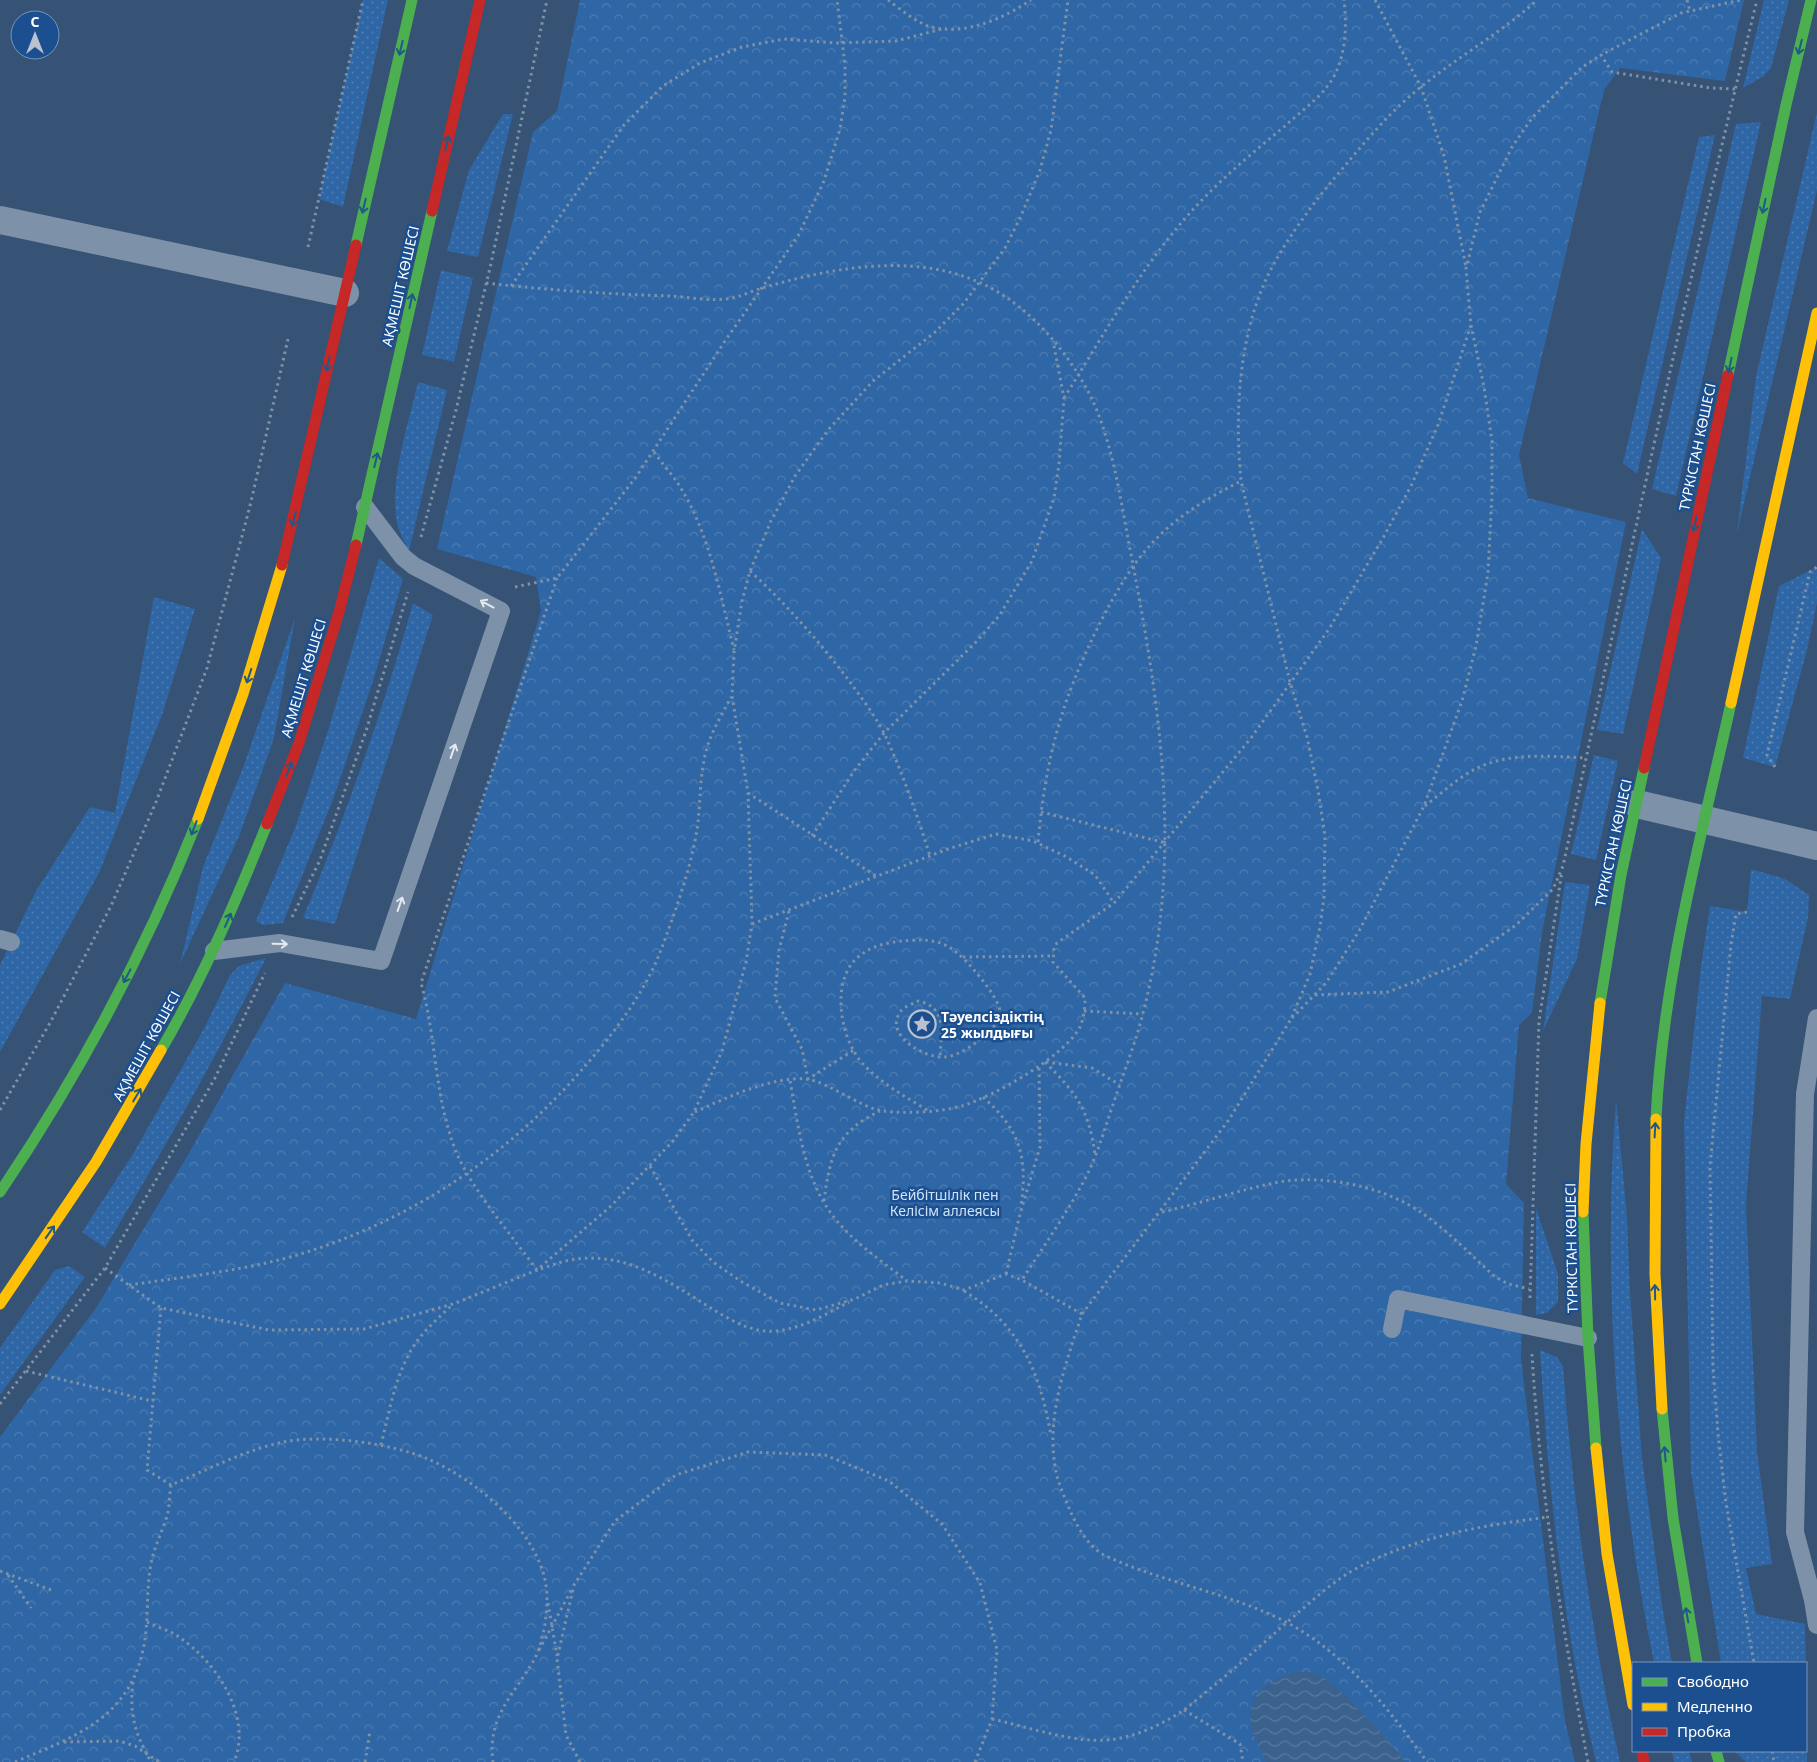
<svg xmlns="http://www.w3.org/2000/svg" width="1817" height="1762" font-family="'Noto Sans',sans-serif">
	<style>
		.grass { fill: url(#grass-dots) }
		.forest { fill: url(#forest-crowns) }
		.water { fill: url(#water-waves) }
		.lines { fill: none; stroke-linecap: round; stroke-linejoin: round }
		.path { stroke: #7d92a8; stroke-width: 3; stroke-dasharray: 2.5 4; stroke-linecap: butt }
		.lane { stroke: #7d92a8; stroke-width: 18 }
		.street { stroke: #7d92a8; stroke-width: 28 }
		.fast { stroke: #4caf50; stroke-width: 11 }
		.slow { stroke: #ffc107; stroke-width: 11 }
		.jam { stroke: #c62828; stroke-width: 11 }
		.oneway { stroke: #205989 }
		.oneway2 { stroke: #e5e9ee }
		.labels { text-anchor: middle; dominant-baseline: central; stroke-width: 5; stroke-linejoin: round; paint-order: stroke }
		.street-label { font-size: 14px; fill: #fff; stroke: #1b4f8f }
		.poi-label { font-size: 14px; font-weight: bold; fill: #fff; stroke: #1b4f8f; text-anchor: start }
		.park-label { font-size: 14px; fill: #cfe3fa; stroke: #1b4f8f }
	</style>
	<defs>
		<pattern id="grass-dots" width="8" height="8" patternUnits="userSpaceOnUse" patternTransform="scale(1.25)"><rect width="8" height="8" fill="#2f66a5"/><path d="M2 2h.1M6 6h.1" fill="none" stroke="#4e7db2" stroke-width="1.8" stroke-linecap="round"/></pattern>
		<pattern id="forest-crowns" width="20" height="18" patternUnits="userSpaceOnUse" patternTransform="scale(1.25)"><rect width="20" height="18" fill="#2f66a5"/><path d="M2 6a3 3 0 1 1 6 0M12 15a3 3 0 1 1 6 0" fill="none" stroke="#4e7db2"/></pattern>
		<pattern id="water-waves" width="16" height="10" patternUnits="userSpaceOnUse" patternTransform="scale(1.25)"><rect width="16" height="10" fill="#3b618d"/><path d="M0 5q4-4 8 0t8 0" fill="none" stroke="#58799e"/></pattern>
	</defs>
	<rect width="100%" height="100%" fill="#365274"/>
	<g class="grass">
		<path d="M 363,0 L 388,0 L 343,207 L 319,199 Z"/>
		<path d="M 1764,0 L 1789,0 L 1771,68 L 1764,76 L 1743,88 Z"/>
		<path d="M 1817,112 L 1817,190 L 1737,533 L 1756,376 Z"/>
		<path d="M 503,114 L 513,114 L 478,257 L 447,251 L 469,170 Z"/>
		<path d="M 1761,122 L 1676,496 L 1652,489 L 1736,124 Z"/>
		<path d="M 1715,135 L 1637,474 L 1623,463 L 1699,137 Z"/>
		<path d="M 441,270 L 473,278 L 454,362 L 422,355 Z"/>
		<path d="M 418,382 L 447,390 L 409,551 C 406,544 401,537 399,530 C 386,490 409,422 418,382 Z"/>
		<path d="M 1642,529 L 1661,558 L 1623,734 L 1597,730 Z"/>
		<path d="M 379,558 L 403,579 L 374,678 L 334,797 L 283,923 L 263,925 L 256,921 L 295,828 L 328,731 Z"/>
		<path d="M 1817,567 L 1817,603 L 1806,654 L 1775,767 L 1743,758 L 1779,586 Z"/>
		<path d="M 154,597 L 195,609 L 162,715 L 99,873 L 0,1052 L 0,965 L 36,891 L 90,807 L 115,813 Z"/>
		<path d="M 413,603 L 433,615 L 335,924 L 303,918 C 346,815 383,711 413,603 Z"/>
		<path d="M 295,618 L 274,738 L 240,834 L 180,964 L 203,867 L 244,765 Z"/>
		<path d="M 1594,755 L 1618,761 L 1596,860 L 1571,854 Z"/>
		<path d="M 1751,869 L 1785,879 L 1809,895 L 1808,917 L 1790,999 L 1762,996 L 1746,1204 L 1757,1451 L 1772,1564 L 1746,1568 L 1756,1614 L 1805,1624 L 1806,1663 L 1721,1663 L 1691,1472 L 1684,1122 L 1701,966 L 1710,906 L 1747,912 Z"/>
		<path d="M 1565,882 L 1590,885 L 1577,959 L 1543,1031 Z"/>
		<path d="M 266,958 C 216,1057 162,1153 105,1248 L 82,1232 L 133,1154 L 205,1027 L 230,975 L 239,966 Z"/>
		<path d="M 1616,1099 L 1627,1217 L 1630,1293 L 1642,1458 L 1662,1605 L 1672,1663 L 1654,1663 C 1617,1481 1602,1284 1616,1099 Z"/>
		<path d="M 1536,1208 L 1558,1274 L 1558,1302 L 1547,1313 L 1536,1315 Z"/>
		<path d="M 69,1266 L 85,1277 L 0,1395 L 0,1348 L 55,1270 Z"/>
		<path d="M 1540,1350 L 1557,1357 L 1563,1366 C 1573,1500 1591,1632 1620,1762 L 1596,1762 C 1563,1627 1548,1488 1540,1350 Z"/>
		<path d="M 1806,1668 L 1807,1762 L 1746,1762 L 1734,1751 L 1806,1751 Z"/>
		<path d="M 1672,1751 L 1689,1751 L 1692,1762 L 1674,1762 Z"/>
	</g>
	<path class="forest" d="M 580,0 L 1744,0 L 1725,81 L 1620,68 L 1604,90 L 1519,455 L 1528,498 L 1626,522 L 1542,932 L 1532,1013 L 1519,1025 L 1506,1184 L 1524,1203 L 1521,1359 L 1565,1721 L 1575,1762 L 0,1762 L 0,1437 L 96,1308 L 189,1153 L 285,983 L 416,1019 L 541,611 L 536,577 L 437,549 L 533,132 L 557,111 Z"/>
	<path class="water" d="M 1300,1672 C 1306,1672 1313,1672 1319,1675 C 1340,1686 1391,1741 1405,1762 L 1266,1762 C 1262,1751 1255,1740 1252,1729 C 1243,1695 1270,1676 1300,1672 Z"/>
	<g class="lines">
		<g class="path">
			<path d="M 888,0 C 900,9 917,23 931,27 C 965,36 1004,18 1031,0"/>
			<path d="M 1375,0 L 1421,87 L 1444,156 L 1466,267"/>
			<path d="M 1687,0 L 1690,11"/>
			<path d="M 1735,89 L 1711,88 L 1612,72 L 1601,55 L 1681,13 L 1741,0"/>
			<path d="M 308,247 L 363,0"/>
			<path d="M 486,283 C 547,290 607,294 669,296 C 689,297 713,302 732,298 C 742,296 752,291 762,288 C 831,268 912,252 981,283 C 1027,304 1067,350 1090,395 C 1113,442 1120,498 1130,549 C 1160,705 1184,856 1143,1013 C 1136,1041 1125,1069 1116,1096 C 1107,1121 1100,1147 1089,1171 C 1070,1209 1045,1244 1022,1280"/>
			<path d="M 511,286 L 624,125 L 663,86 L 700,63 L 742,47 L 784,39 L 837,43 L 896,41 L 946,28"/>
			<path d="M 1064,398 C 1107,330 1146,257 1203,199 C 1228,173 1257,149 1285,126 C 1301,111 1322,97 1333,78 C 1346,55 1347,25 1344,0"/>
			<path d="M 654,452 C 661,462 670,472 677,482 C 710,532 720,594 734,650"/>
			<path d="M 421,537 L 456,410 L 490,268 L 547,0"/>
			<path d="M 750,571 C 786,604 817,639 847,678 C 860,696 875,715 885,735 C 903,774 917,815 930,856"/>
			<path d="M 557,578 L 421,983 C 437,1039 434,1099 457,1154 C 473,1191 513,1237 537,1270 C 548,1267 559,1262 570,1260 C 626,1250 669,1282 714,1310 C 732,1321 753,1333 775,1331 C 802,1329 826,1314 849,1302"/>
			<path d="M 515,587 L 557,578 L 636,477 L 725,341 L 798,236 L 824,181 L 840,129 L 845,97 L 845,65 L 837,0"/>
			<path d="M 1775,767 L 1767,755 L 1810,572 L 1817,567"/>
			<path d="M 748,793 L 876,876"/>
			<path d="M 1425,806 C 1438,796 1451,784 1465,775 C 1501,751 1545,756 1586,758"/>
			<path d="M 1041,812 L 1166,843"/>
			<path d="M 812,836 L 854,771 L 884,733 L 976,642 L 999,616 L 1032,561 L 1054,498 L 1059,464 L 1064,398 L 1053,341"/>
			<path d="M 1038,842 C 1046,756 1062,698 1101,621 C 1116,592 1133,562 1156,539 C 1180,514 1210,497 1241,481"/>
			<path d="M 789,911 L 779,950 L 775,998 L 802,1049 L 808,1079 L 854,1050"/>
			<path d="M 1747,912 L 1736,914 L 1731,944 L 1710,1166 L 1713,1366 L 1718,1434 L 1726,1503 L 1754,1663"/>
			<path d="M 292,917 L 320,860 L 366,731 L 408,592"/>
			<path d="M 752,924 L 948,849 L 996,834 L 1033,841 L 1065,856 L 1095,875 L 1114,903"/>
			<path d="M 963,957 L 1052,956"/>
			<path d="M 1315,995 L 1388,992 L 1461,964 L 1516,925 L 1553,889 L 1563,866 C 1625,577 1686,287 1757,0"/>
			<path d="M 1084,1011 L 1143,1014"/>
			<path d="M 1292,1018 L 1326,983 L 1359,931 L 1424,806 L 1462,701 L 1476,646 L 1488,573 L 1492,494 L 1492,441 L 1484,387 L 1471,325 L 1466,269 L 1480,212 L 1512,147 L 1532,118 L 1581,68 L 1601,55"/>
			<path d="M 1045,1062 C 1077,1094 1089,1110 1095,1155"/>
			<path d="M 1046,1062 L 1092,1068 L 1120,1085"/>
			<path d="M 790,1081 C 799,1129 804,1182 837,1221 C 856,1244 883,1262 907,1281"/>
			<path d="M 983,1097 C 1020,1130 1028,1157 1021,1206"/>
			<path d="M 0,1110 L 51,1021 L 111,906 L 156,802 L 207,668 L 250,506 L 288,339"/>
			<path d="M 927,1110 C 904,1096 881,1083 863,1064 C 839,1038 829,976 862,954 C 878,942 904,940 924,940 C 934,941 944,943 952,949 C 966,958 998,996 1000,1011 C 1001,1020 993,1028 987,1033 C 977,1043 959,1056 945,1057 C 927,1059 888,1038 898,1016 C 901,1007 911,1005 918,1001 C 948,1007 941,1034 940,1058"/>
			<path d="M 695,1112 C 725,1098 773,1076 806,1079 C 827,1081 861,1108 883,1111 C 905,1114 941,1112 962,1106 C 994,1096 1064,1057 1080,1027 C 1084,1018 1085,1007 1085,998 L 1053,962 L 1054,948 L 1057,943 L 1114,903 L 1251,738 L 1329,629 L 1383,538 L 1411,486 L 1438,425 L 1471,325"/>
			<path d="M 650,1166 L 692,1240 L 713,1262 L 742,1282 L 780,1303 L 816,1310 L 855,1299 L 883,1285 L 907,1281 L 940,1283 L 964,1290 L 1006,1274 L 1022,1280 L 1082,1314 C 1065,1366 1044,1421 1057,1476 C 1060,1487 1065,1498 1069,1508 C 1077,1527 1089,1549 1108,1557 C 1165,1583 1230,1593 1286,1622 C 1345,1653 1389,1709 1427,1762"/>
			<path d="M 824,1201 C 830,1155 836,1132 880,1111"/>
			<path d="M 1162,1212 C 1198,1204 1233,1192 1269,1184 C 1316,1173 1378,1184 1419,1211 C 1446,1229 1470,1254 1494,1276 L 1508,1284 L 1529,1289"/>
			<path d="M 105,1268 L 161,1308 L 269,1330 L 364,1329 L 453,1304 L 537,1270 L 611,1206 L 673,1141 L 694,1112 L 722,1051 L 746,962 L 752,924 L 748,793 L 732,696 L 734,652 L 742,601 L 750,571 L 771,521 L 795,476 L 828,430 L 873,381 L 934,333 L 964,303 L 1005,248 L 1021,216 L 1040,170 L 1051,130 L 1068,0"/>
			<path d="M 1006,1274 L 1020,1214 L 1040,1147 L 1039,1066"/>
			<path d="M 129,1285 C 184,1277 240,1271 294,1256 C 405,1223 502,1161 579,1073 C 610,1038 644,995 661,950 C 675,912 690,871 697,830 C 701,803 699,774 707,748 C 712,730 723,713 731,697"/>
			<path d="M 964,1291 C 1021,1326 1040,1372 1051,1436"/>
			<path d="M 1530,1298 L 1539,1021 L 1562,871"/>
			<path d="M 161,1308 L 147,1470 L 171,1485 C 207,1470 245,1450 283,1442 C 324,1434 390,1443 428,1459 C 479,1481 547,1538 547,1598 C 547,1618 543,1643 534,1660 C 513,1696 487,1717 493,1762"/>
			<path d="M 1082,1314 L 1228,1121 L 1291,1019 L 1310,974 L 1320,927 L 1324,897 L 1325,836 L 1318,790 L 1307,737 L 1290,682 L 1241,481 C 1234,409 1239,324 1276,260 C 1295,227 1318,197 1343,168 C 1365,142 1389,113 1416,91 C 1454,59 1500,34 1537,0"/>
			<path d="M 1532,1354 C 1540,1491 1562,1627 1588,1762"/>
			<path d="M 26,1371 L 152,1401"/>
			<path d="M 0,1404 L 105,1268 L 215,1078 L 265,973"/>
			<path d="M 381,1445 C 389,1413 394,1381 410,1352 C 420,1334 436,1320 451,1306"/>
			<path d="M 0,1571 L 51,1590"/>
			<path d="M 8,1575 L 31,1608"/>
			<path d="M 548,1603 L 557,1656"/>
			<path d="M 147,1622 C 157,1627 169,1630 179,1637 C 216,1662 253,1716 234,1762"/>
			<path d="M 539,1650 L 572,1589"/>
			<path d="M 133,1682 C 129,1715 135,1733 151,1762"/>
			<path d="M 1184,1710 L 1240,1744 L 1243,1762"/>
			<path d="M 992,1719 C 1024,1726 1074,1743 1106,1740 C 1134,1738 1161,1725 1184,1710 C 1219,1682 1253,1653 1286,1623 C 1310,1603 1333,1580 1361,1566 C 1419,1536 1485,1525 1548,1517"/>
			<path d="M 64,1742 L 119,1741 L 135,1746 L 159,1762"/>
			<path d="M 1772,1751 L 1774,1762"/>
			<path d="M 15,1762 C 74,1737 128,1719 143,1650 C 149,1623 146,1596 150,1570 C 152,1552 160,1537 166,1519 C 170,1509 169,1496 171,1485"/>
			<path d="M 365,1762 L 370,1731"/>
			<path d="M 580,1762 L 566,1735 L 557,1659 L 574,1585 L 615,1521 L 676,1475 L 748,1452 L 825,1455 L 889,1481 L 942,1524 L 980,1583 L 997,1650 L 992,1719 L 975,1762"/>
		</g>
		<g class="lane">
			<path d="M 0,939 L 11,942"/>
			<path d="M 214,951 L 280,943 L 381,961 L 501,611 L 414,566 L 403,557 L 365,507"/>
			<path d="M 1817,1018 L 1805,1094 L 1795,1532 L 1813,1600 L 1817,1625"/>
			<path d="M 1392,1329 L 1398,1299 L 1588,1338"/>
		</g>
		<g class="street">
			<path d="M 0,220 L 345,293"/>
			<path d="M 1637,804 L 1817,846"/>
		</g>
		<g class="fast">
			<path d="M 356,245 L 412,0"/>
			<path d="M 1728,375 L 1786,105 L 1811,0"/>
			<path d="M 356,545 L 432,211"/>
			<path d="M 1600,1003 L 1621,875 L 1644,768"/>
			<path d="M 161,1050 C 203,978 236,901 267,824"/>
			<path d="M 1656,1119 C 1663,976 1700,843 1731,703"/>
			<path d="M 0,1192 C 79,1075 146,950 198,819"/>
			<path d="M 1583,1212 L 1588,1338 L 1596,1448"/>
			<path d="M 1662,1409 L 1673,1518 L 1697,1663"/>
			<path d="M 1716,1751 L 1719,1762"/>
		</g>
		<g class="slow">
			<path d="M 1731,703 L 1817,313"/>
			<path d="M 198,819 L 243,694 L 282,565"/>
			<path d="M 1656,1119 L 1655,1274 L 1662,1409"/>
			<path d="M 1583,1212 L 1586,1144 L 1600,1003"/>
			<path d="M 0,1304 L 96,1162 L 161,1050"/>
			<path d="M 1596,1448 L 1607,1554 L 1633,1705"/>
		</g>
		<g class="jam">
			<path d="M 432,211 L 480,0"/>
			<path d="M 282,565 L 356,245"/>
			<path d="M 1644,768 L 1728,375"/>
			<path d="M 267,824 L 299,743 L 339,612 L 356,545"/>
			<path d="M 1642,1751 L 1644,1762"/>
		</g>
	</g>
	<defs><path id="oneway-shaft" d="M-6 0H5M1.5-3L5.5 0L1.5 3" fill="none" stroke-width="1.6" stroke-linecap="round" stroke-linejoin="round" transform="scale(1.25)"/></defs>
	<g class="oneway">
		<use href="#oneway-shaft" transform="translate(1800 47) rotate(104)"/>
		<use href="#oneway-shaft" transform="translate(401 48) rotate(103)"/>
		<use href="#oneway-shaft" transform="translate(447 143) rotate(-77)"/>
		<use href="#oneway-shaft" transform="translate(364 206) rotate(103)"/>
		<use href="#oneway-shaft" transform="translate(1764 206) rotate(102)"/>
		<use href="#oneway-shaft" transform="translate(411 301) rotate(-78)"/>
		<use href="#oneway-shaft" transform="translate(328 364) rotate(102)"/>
		<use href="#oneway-shaft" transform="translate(1730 365) rotate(102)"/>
		<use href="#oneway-shaft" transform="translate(376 460) rotate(-77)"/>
		<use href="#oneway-shaft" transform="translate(294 519) rotate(104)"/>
		<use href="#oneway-shaft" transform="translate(1695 524) rotate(102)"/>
		<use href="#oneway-shaft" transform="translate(249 676) rotate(108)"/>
		<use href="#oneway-shaft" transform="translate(289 769) rotate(-69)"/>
		<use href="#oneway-shaft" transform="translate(194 828) rotate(111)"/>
		<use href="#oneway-shaft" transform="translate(228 920) rotate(-66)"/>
		<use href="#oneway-shaft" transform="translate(127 976) rotate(118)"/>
		<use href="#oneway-shaft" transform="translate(137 1095) rotate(-59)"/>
		<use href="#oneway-shaft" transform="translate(1655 1130) rotate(-87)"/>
		<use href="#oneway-shaft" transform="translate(50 1232) rotate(-55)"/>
		<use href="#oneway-shaft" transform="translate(1655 1292) rotate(-91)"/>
		<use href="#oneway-shaft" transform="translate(1665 1454) rotate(-95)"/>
		<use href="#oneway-shaft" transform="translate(1687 1615) rotate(-100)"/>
	</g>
	<g class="oneway2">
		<use href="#oneway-shaft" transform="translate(487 604) rotate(-152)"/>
		<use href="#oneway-shaft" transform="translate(453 751) rotate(-71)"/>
		<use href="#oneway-shaft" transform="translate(400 904) rotate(-71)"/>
		<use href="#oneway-shaft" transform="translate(280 944) rotate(1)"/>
	</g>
	<defs>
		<g id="sight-ring" transform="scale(1.4375)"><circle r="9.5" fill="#1b4f8f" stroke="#b9c2ce" stroke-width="1.5"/><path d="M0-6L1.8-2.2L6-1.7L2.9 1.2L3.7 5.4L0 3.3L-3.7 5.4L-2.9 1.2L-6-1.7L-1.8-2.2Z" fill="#b9c2ce"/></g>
	</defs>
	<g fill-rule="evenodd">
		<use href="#sight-ring" x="922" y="1024"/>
	</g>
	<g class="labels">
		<g class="street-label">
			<text transform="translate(400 286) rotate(-77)">АҚМЕШІТ КӨШЕСІ</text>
			<text transform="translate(1697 447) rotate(-78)">ТҮРКІСТАН КӨШЕСІ</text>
			<text transform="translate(303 678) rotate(-73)">АҚМЕШІТ КӨШЕСІ</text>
			<text transform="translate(1613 843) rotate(-78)">ТҮРКІСТАН КӨШЕСІ</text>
			<text transform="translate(146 1046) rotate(-61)">АҚМЕШІТ КӨШЕСІ</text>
			<text transform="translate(1571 1248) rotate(-91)">ТҮРКІСТАН КӨШЕСІ</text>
		</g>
		<g class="poi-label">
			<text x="941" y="1016">Тәуелсіздіктің<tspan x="941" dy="16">25 жылдығы</tspan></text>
		</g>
		<g class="park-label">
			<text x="945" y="1194">Бейбітшілік пен<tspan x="945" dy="16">Келісім аллеясы</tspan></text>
		</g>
	</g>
	<rect x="1632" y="1662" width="175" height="90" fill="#1b4f8f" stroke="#7695bc"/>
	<rect x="1642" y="1678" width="25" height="8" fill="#4caf50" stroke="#7695bc"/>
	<text x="1677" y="1687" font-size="15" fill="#ffffff">Свободно</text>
	<rect x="1642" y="1703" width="25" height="8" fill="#ffc107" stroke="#7695bc"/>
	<text x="1677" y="1712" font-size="15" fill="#ffffff">Медленно</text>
	<rect x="1642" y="1728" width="25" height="8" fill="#c62828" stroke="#7695bc"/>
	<text x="1677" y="1737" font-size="15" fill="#ffffff">Пробка</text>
	<g transform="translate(35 35)"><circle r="24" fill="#1b4f8f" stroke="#7695bc"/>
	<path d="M0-4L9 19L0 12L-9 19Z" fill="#b9c2ce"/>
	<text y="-8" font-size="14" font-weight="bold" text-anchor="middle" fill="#ffffff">С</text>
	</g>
</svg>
